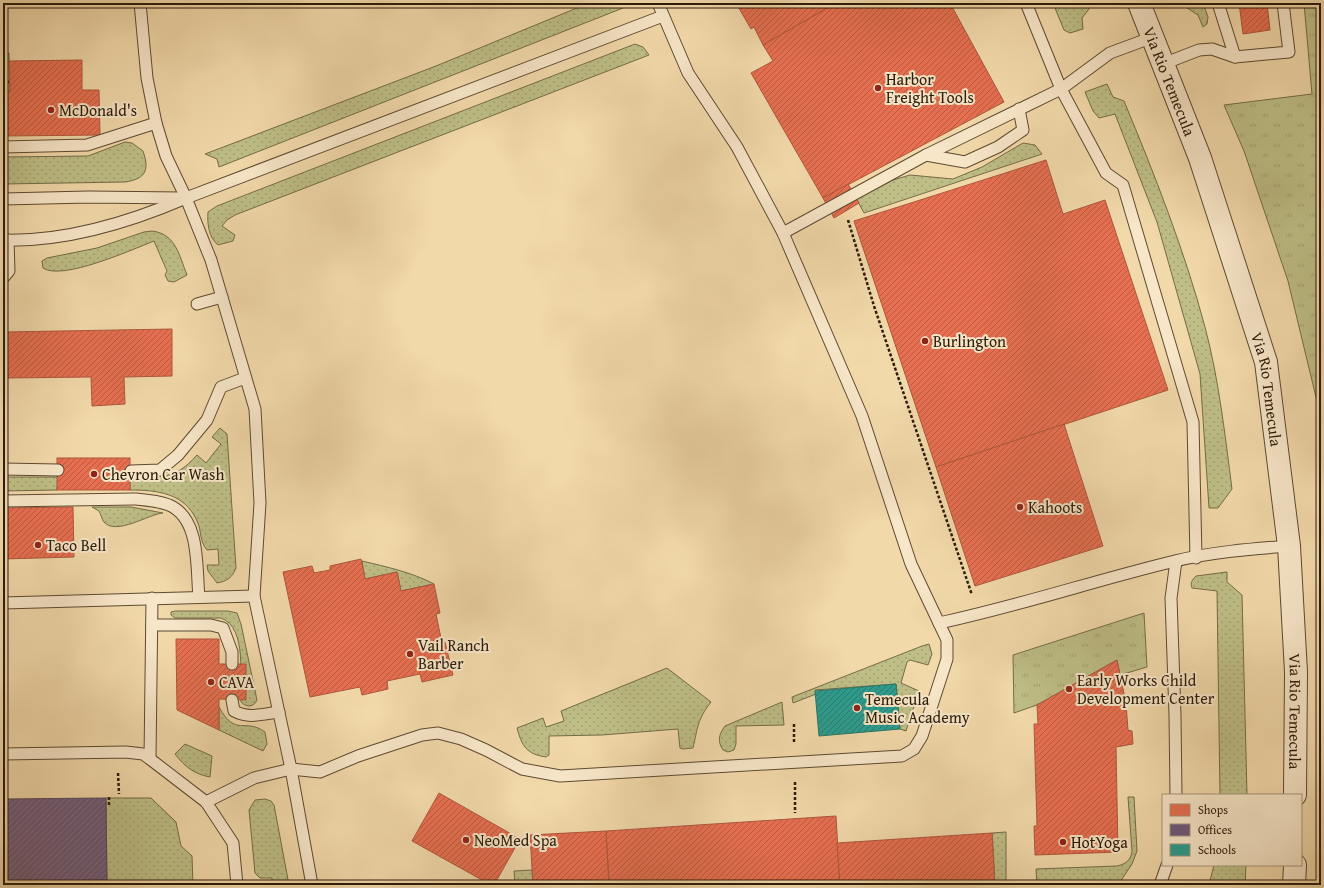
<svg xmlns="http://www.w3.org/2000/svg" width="1324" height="888" font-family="'Gentium Book Plus',serif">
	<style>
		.grass { fill: url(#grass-tufts); stroke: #746c48 }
		.garden { fill: url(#garden-dots); stroke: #746c48 }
		.shops { fill: url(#shops-hatch); stroke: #af563b }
		.offices { fill: url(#offices-hatch); stroke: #594658 }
		.schools { fill: url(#schools-hatch); stroke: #2a7667 }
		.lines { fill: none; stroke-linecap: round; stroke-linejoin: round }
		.service-casing { stroke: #5d4a31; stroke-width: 13 }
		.tertiary-casing { stroke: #5d4a31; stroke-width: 24 }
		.path { stroke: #2b1b09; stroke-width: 2.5; stroke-dasharray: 3 2; stroke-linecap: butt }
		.service { stroke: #f7e6c8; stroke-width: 11 }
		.tertiary { stroke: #f7e6c8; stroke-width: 22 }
		.poi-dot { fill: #8f2418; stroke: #f7e6c8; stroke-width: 1.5 }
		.labels { text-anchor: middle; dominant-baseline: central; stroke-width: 4; stroke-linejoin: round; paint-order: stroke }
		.poi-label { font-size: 16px; fill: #2b1b09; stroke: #f7e6c8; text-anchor: start }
		.street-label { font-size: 16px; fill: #2b1b09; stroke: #f7e6c8 }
	</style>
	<defs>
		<pattern id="grass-tufts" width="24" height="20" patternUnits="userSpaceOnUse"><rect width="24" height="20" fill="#bebe86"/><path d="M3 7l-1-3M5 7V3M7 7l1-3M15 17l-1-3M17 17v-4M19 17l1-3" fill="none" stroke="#a3a372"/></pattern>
		<pattern id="garden-dots" width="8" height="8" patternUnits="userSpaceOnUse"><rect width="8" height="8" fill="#bebe86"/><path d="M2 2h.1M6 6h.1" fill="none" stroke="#a3a372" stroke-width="1.8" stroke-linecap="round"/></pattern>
		<pattern id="shops-hatch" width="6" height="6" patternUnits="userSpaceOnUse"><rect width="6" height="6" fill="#e76f51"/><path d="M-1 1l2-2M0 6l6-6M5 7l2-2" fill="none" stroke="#bb5a41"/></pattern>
		<pattern id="offices-hatch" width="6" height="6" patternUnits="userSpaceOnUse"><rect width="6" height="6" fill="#6d597a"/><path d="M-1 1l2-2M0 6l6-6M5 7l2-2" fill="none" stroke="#827289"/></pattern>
		<pattern id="schools-hatch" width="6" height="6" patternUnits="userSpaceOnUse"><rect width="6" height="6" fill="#2a9d8f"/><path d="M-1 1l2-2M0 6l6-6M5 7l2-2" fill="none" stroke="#247f73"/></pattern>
	</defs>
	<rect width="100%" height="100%" fill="#f2d9aa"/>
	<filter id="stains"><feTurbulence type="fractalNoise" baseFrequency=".005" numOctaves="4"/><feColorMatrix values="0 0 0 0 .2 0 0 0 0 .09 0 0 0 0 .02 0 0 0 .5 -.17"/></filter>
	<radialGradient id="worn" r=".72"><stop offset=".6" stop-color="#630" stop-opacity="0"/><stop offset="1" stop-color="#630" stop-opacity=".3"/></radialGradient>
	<g class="grass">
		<path d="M 1304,3 L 1321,3 L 1321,418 L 1288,281 L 1244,151 L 1224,105 L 1312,94 Z"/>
		<path d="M 1144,613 L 1147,667 L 1120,675 L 1117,660 L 1037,705 L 1014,713 L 1013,655 Z"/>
	</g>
	<g class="garden">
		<path d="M 589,3 L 626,4 L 623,8 L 219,167 L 217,159 L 205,154 L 436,66 Z"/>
		<path d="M 1066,3 L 1087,3 L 1089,9 L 1082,18 L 1083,29 L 1070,33 L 1064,30 L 1055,8 Z"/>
		<path d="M 1185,3 L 1203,3 L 1208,17 L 1207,24 L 1203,27 L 1198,15 L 1187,8 Z"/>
		<path d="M 635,44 L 643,47 L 649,55 L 235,215 L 227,220 L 222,226 L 235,235 L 233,241 L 218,245 C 209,238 207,224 208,212 L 217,206 Z"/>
		<path d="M 3,53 L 9,53 L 10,91 L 3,91 Z"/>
		<path d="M 1107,84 L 1113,97 L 1124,101 C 1154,173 1185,252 1205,327 C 1219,380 1225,435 1232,489 L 1218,508 L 1209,508 L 1200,374 L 1157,222 L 1115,114 L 1099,118 L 1093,111 L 1085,92 Z"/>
		<path d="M 125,142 L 132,143 L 143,151 C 150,171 145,179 125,182 L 3,184 L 3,157 L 88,156 Z"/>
		<path d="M 1023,143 L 1035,145 L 1042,154 L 864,213 L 856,198 L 893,180 L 910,175 L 953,179 L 982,167 Z"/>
		<path d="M 152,231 C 176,234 179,255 187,275 L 174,282 L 168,281 L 165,275 L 167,271 L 154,241 C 131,250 62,281 43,268 L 42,261 L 47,258 L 97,248 L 144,232 Z"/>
		<path d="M 220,428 L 227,434 L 236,568 C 232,578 227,581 217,583 L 208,571 L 207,565 L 219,565 L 218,549 L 207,550 C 199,541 202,531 197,521 C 185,493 157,490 130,490 L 130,477 C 162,476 174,481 197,455 L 206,463 L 221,444 L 212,437 Z"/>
		<path d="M 3,477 L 58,477 L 57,490 L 3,491 Z"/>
		<path d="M 92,507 L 131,507 L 163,513 C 149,514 116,536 104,522 C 102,520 101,514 99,511 Z"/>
		<path d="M 362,561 C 387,567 411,572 434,584 L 401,591 L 397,572 L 365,579 Z"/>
		<path d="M 1227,572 L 1227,582 L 1242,595 L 1247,795 L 1220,795 L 1217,591 L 1192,588 C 1190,583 1192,580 1196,576 Z"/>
		<path d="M 175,611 L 228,611 L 237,613 L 241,624 L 257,700 C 254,707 247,708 241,702 C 239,679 248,628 221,618 L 175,618 L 171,615 L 171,612 Z"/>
		<path d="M 929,644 L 932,654 L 928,665 L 910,660 L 907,662 L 901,683 L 919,691 L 906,731 L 900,729 L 896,684 L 815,690 L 816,694 L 793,703 L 792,697 L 922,646 Z"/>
		<path d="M 667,668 L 711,702 C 697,720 698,727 693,748 L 683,749 L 680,748 L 678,729 L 602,735 L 549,736 L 549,755 L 546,757 C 526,754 522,746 517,728 L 543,718 L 546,727 L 564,721 L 561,711 Z"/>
		<path d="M 782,702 L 784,725 L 736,726 L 736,744 L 734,750 L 728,752 L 723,750 C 717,741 719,734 725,726 Z"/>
		<path d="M 219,707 C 236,738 244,717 265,732 L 267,744 L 263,751 L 219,730 Z"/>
		<path d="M 185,744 L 212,756 L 210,777 C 194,774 185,767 175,754 Z"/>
		<path d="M 1128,797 L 1134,797 L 1137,851 L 1132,864 L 1118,885 L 1037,885 L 1036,869 L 1117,866 C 1126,864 1131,860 1132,851 Z"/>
		<path d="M 106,798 L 151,798 L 176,822 L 181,846 L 192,856 L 193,885 L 107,885 Z"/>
		<path d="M 265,799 L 271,801 L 274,805 L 289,885 L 272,885 L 272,878 L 260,878 L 255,873 L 249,810 L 255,800 Z"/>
		<path d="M 1006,832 L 1006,885 L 995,885 L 992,833 Z"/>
		<path d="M 1214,865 L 1246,865 L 1245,885 L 1209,885 Z"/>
		<path d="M 532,870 L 533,885 L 515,885 L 514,871 Z"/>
	</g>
	<g class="shops">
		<path d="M 736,3 L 836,3 L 763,45 L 754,27 L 751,29 Z"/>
		<path d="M 836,3 L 950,3 L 1004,102 L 823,198 L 751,73 L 773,61 L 763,45 Z"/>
		<path d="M 1239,3 L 1267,3 L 1270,30 L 1243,34 Z"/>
		<path d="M 82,60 L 82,90 L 99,90 L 100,135 L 3,136 L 3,91 L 10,91 L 9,61 Z"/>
		<path d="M 1046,160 L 1063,214 L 1105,200 L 1168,390 L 936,467 L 854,221 Z"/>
		<path d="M 848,184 L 859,203 L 834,218 L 823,198 Z"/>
		<path d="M 172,329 L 172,376 L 124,377 L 125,404 L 92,406 L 91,377 L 6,378 L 5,332 Z"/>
		<path d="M 1064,424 L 1103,546 L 975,586 L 936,467 Z"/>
		<rect x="57" y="458" width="73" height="32"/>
		<path d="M 73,507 L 74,557 L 3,559 L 3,508 Z"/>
		<path d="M 361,559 L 365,579 L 397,572 L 401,591 L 434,584 L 440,613 L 436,614 L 442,643 L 445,642 L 453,675 L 422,682 L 420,674 L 387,681 L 388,689 L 362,695 L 360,687 L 310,697 L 283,572 L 312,566 L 314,573 L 330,570 L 330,566 Z"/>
		<path d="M 176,639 L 219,639 L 219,664 L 246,664 L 246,700 L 219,699 L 219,730 L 177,710 Z"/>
		<path d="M 1117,660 L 1126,703 L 1128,730 L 1132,731 L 1133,744 L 1116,747 L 1118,852 L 1035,855 L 1034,826 L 1037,826 L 1034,724 L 1038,724 L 1037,705 Z"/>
		<path d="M 439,793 L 520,839 L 494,885 L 491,885 L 412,841 Z"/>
		<path d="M 836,816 L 840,885 L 609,885 L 606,831 Z"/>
		<path d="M 606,831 L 609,885 L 533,885 L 530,835 Z"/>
		<path d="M 992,833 L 995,885 L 840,885 L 837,843 Z"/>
	</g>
	<path class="offices" d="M 106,798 L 107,885 L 6,885 L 4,799 Z"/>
	<path class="schools" d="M 896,684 L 900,729 L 819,736 L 815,691 Z"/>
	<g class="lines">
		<g class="service-casing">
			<g id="service">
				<path d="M 140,3 L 147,78 L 156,123 L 166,156 L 186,198 L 211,260 L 255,409 L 260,503 L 254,596 L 291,769 L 312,885"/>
				<path d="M 1026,3 L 1061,89 L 1106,173 L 1123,185 L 1193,422 L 1196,558"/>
				<path d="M 1218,3 L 1235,57"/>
				<path d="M 1163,64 L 1199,50 L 1212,49 L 1235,57 L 1289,52 L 1283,3"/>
				<path d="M 3,147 L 87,145 L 156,123"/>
				<path d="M 926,155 L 965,162 L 998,147 L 1023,130 L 1019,109"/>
				<path d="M 3,199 L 88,197 L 181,198"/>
				<path d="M 783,233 L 926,155 L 1061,89 L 1110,53 L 1153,37"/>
				<path d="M 3,240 C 66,242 128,223 186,198 L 663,16"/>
				<path d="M 3,278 L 9,271 L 8,240"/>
				<path d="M 197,304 L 222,297"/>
				<path d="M 3,469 L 58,470"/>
				<path d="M 131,471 L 160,470 L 178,455 L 207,420 L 221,387 L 245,378"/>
				<path d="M 3,501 L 135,499 C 146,500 158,501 169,505 C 201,519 196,568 199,597"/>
				<path d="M 1176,561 L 1171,598 L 1175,715 L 1176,795"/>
				<path d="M 3,603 L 254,596"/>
				<path d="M 939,623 C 1019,606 1096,580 1175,561 C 1212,552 1251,549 1289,546"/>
				<path d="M 152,625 L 211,625 L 223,628 L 232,652 L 232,664"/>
				<path d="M 232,700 L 234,711 C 249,719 263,714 279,712"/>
				<path d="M 3,754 L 126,752 L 143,754 L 150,759 L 206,802 L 233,843 L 237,885"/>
				<path d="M 150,759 L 152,598"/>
				<path d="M 206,802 L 254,778 L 291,769 L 320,772 L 358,756 L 422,735 L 438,733 L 461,739 L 486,750 L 522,769 L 560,776 L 902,756 L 914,749 L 922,736 L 947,659 L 947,640 L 911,564 L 862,416 L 783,233 L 737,147 L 688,73 L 658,3"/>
				<path d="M 1160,885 L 1167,865"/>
			</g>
		</g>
		<g class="tertiary-casing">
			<g id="tertiary">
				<path id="s1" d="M 1139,3 L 1200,158 L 1266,362 L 1289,546 L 1296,672 L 1295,795"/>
				<path d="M 1294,885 L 1295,865"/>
			</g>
		</g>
		<g class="path">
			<path d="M 1093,3 L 1094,6"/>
			<path d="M 1320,3 L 1321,12"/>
			<path d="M 3,82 L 9,82"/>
			<path d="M 6,82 L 6,91"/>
			<path d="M 848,220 L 874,306 L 972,595"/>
			<path d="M 794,724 L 794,743"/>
			<path d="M 118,773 L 119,794"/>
			<path d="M 795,782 L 795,813"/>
			<path d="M 109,805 L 109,795"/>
		</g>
		<use href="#service" class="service"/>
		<use href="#tertiary" class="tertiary"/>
	</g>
	<g class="poi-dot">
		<circle cx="878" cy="88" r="4"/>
		<circle cx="51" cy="110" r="4"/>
		<circle cx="925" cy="341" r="4"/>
		<circle cx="94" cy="474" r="4"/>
		<circle cx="1020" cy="507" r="4"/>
		<circle cx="38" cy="545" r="4"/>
		<circle cx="410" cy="654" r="4"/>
		<circle cx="211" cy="682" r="4"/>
		<circle cx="1069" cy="689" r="4"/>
		<circle cx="857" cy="708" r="4"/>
		<circle cx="466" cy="840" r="4"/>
		<circle cx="1063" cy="842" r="4"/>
	</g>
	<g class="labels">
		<g class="poi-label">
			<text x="886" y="79">Harbor<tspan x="886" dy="18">Freight Tools</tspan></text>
			<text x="59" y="110">McDonald's</text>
			<text x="933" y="341">Burlington</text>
			<text x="102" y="474">Chevron Car Wash</text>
			<text x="1028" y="507">Kahoots</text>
			<text x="46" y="545">Taco Bell</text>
			<text x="418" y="645">Vail Ranch<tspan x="418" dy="18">Barber</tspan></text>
			<text x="1077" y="680">Early Works Child<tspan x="1077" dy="18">Development Center</tspan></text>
			<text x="219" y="682">CAVA</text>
			<text x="865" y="699">Temecula<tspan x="865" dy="18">Music Academy</tspan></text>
			<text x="474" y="840">NeoMed Spa</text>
			<text x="1071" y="842">HotYoga</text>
		</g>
		<g class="street-label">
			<text stroke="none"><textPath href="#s1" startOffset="84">Via Rio Temecula</textPath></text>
			<text stroke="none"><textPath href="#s1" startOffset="408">Via Rio Temecula</textPath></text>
			<text stroke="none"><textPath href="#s1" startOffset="732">Via Rio Temecula</textPath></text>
		</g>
	</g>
	<rect width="1324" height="888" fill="none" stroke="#f2d9aa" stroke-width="16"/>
	<rect x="4" y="4" width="1316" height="880" fill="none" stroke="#2b1b09" stroke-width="2"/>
	<rect x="8" y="8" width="1308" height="872" fill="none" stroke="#2b1b09"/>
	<rect x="1162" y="794" width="140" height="72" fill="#f7e6c8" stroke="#a5957c"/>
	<rect x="1170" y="804" width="20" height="12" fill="#e76f51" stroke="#a5957c"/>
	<text x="1198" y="814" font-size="12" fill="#2b1b09">Shops</text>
	<rect x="1170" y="824" width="20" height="12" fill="#6d597a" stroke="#a5957c"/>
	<text x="1198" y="834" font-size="12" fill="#2b1b09">Offices</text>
	<rect x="1170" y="844" width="20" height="12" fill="#2a9d8f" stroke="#a5957c"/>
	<text x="1198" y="854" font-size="12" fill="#2b1b09">Schools</text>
	<rect width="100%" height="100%" filter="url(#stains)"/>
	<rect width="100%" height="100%" fill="url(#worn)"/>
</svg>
